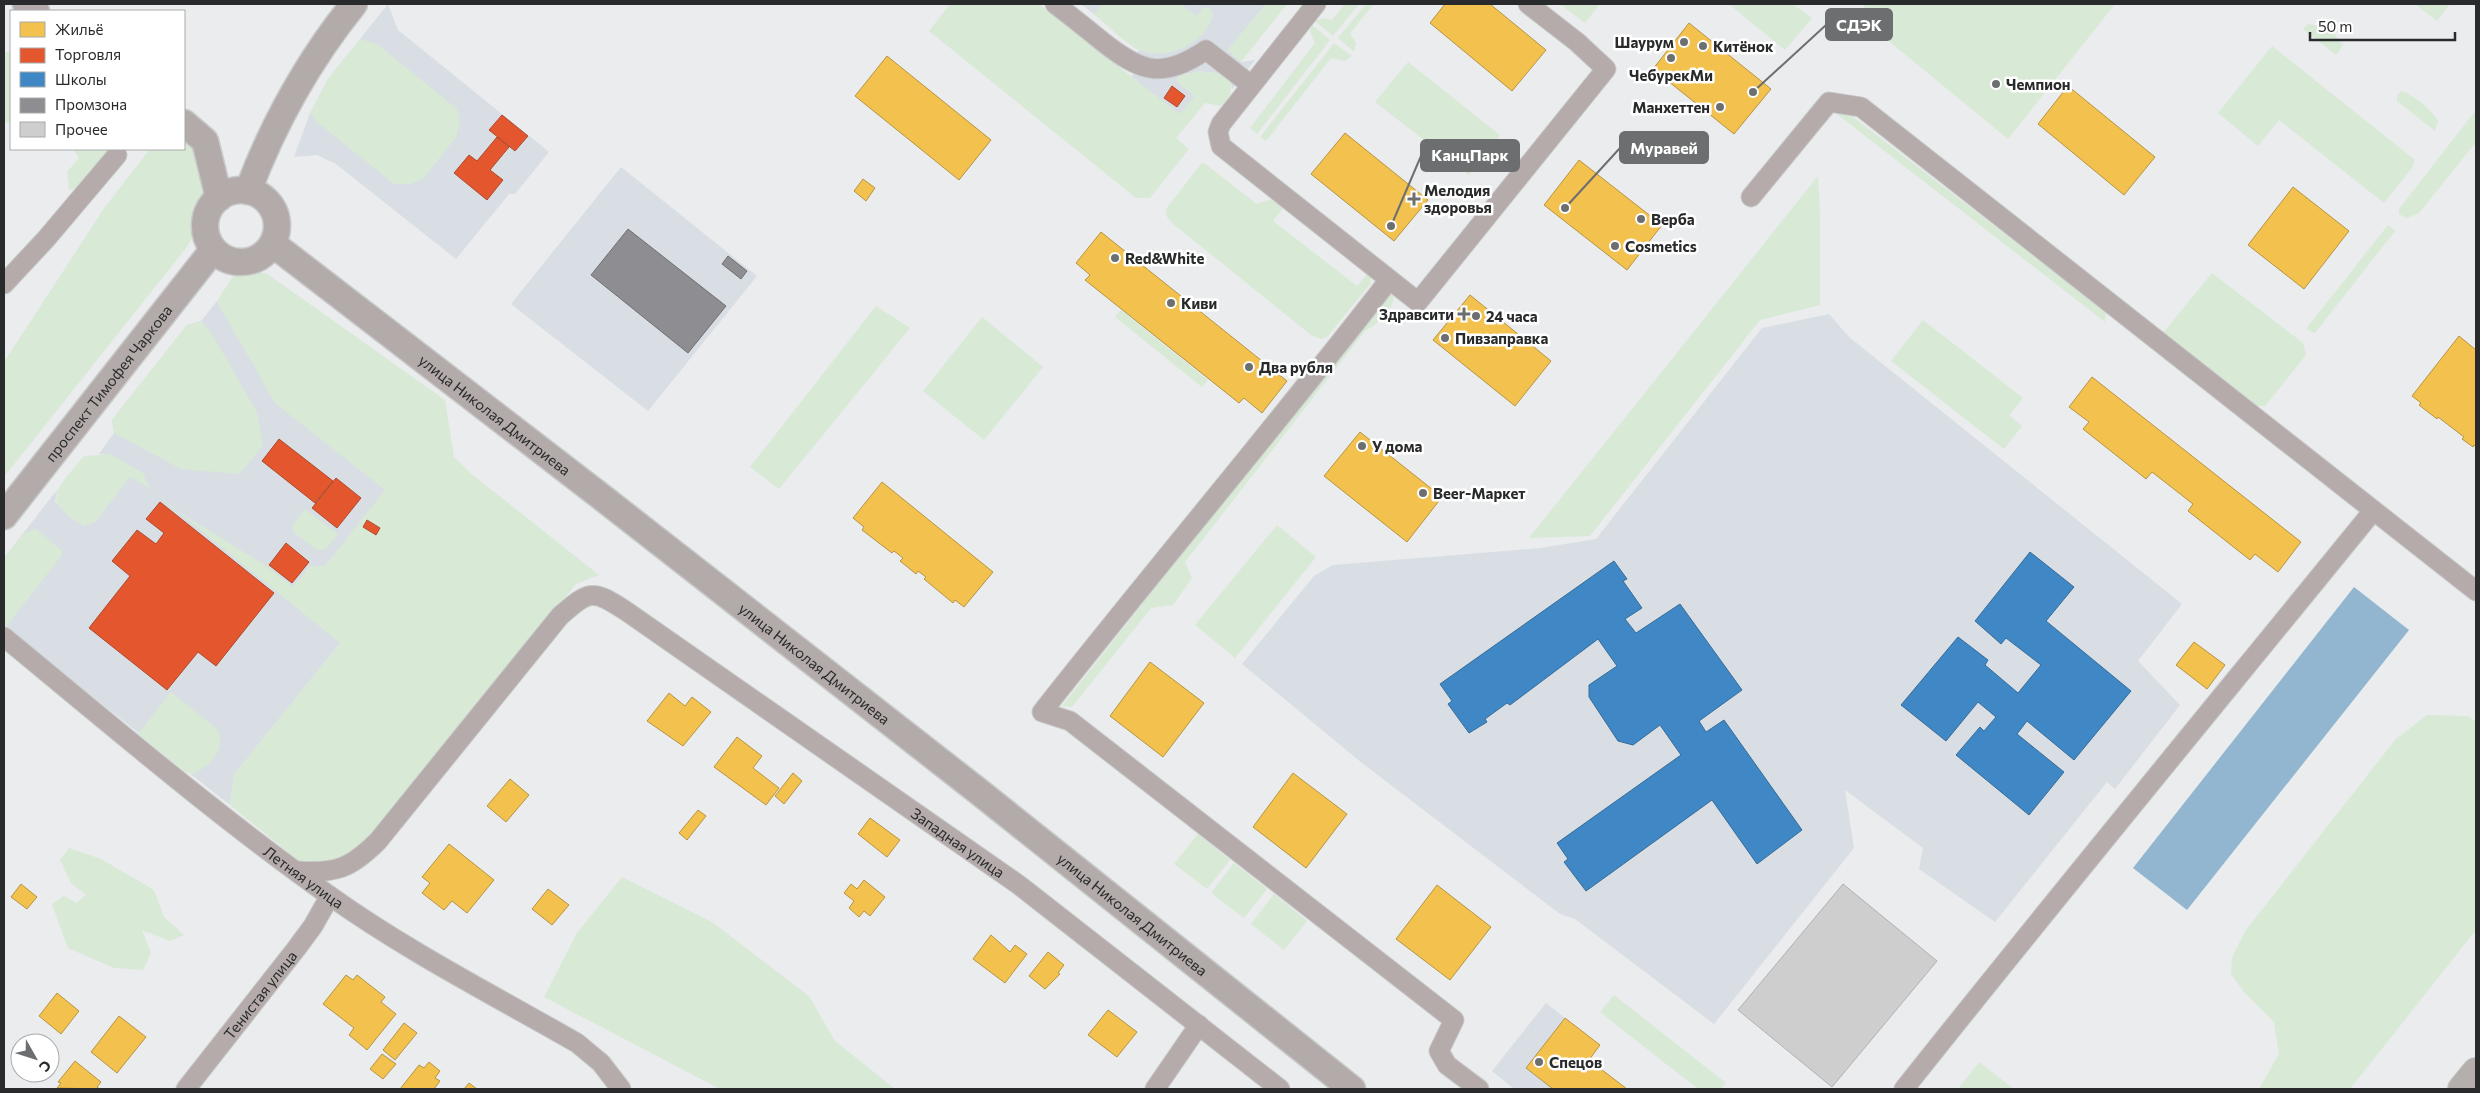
<svg xmlns="http://www.w3.org/2000/svg" width="2480" height="1093" font-family="Commissioner,sans-serif">
  <style>
    .built { fill: #d8dee3 }
    .green { fill: #d8e9d6 }
    .water { fill: #92b6cf }
    .homes { fill: #f2c14e; stroke: #b69444 }
    .shops { fill: #e4572e; stroke: #ac4a2d }
    .schools { fill: #3f88c5; stroke: #386c97 }
    .industry { fill: #8d8d92; stroke: #6f6f73 }
    .building { fill: #cececf; stroke: #b1b1b3 }
    .lines { fill: none; stroke-linecap: round; stroke-linejoin: round }
    .street-casing { stroke: #c8c9ca; stroke-width: 21 }
    .secondary-casing { stroke: #c8c9ca; stroke-width: 29 }
    .primary-casing { stroke: #c8c9ca; stroke-width: 30 }
    .street { stroke: #b4abaa; stroke-width: 19 }
    .secondary { stroke: #b3aba9; stroke-width: 26 }
    .primary { stroke: #b4aead; stroke-width: 28 }
    .poi-dot { fill: #6d6e6f; stroke: #fff; stroke-width: 2 }
    .labels { text-anchor: middle; dominant-baseline: central; stroke-width: 5; stroke-linejoin: round; paint-order: stroke }
    .poi-label { font-size: 15px; font-weight: bold; fill: #292a2b; stroke: #fff; text-anchor: start }
    .street-label { font-size: 15px; fill: #292a2b; stroke: #fff }
    .leader { fill: none; stroke: #6d6e6f; stroke-width: 2 }
    .callout-dot { fill: #6d6e6f; stroke: #fff; stroke-width: 2 }
    .callout { fill: #6d6e6f; stroke: #6d6e6f; stroke-width: 2 }
    .callout-label { font-size: 16px; text-anchor: middle; font-weight: bold; fill: #fff }
  </style>
  <rect width="100%" height="100%" fill="#eaecee"/>
  <path class="built" d="M388,4l10,26 151,122 -34,42h-6l-53,65 -120,-95 -19,-9 -23,2 16,-44 18,-34z
    M1081,4h185l-38,46 13,12 14,-2 -23,29 -2,-14 -31,-4 -21,5 -1,6 18,14 -16,19 -47,-38 7,-27z
    M621,167l136,109 -109,135 -137,-107z
    M217,301l31,54 211,140 -225,280 -4,30 -226,-178v-69l53,-68 -2,12 40,20 35,-46 20,12 -40,-34h-11l15,-21 -2,-13 75,-95 14,-4z
    M1829,314l20,23 333,267 -44,57 42,44 -65,84 -8,-7 -112,140 -76,-53 4,-21 -78,-58 9,58 -140,176 -139,-105 -15,-5 -198,-151 -120,-99 72,-88 19,-11 208,-17 55,-9 166,-211z
    M1546,1003l19,15 -39,50 27,21h-39l-22,-18z"/>
  <path class="green" d="M950,4h89l140,110 16,-18 -18,-14 1,-6 21,-5 31,4c2,13 3,22 -9,31l-16,-3 -29,35 13,11 -39,49h-14l-207,-167z
    M1103,4h78l15,12 8,-9 6,2 3,5c-7,30 -45,47 -74,36 -10,-4 -35,-27 -45,-36z
    M1266,4h21l-46,58 -13,-12z
    M1345,4h14l-26,32 -18,-15 10,-3 7,2z
    M1366,4h8l-24,29 6,10 -2,9 -16,-14z
    M1560,4h40l-15,19z
    M1729,4h64l19,14 -27,32z
    M1866,4h249l-107,135 -151,-124z
    M2415,4h35l-13,17z
    M2308,24c15,1 27,9 35,21l-7,10 -33,-26z
    M1312,25l18,15 -73,94 -7,-6 65,-85 -5,-11z
    M360,39l17,5 80,65 3,13 -4,15 -32,41 -13,6h-17l-77,-62 -7,-9 18,-34z
    M1334,43l18,13 -7,5 -14,-3 -65,83 -6,-4z
    M2272,46l143,114 -3,8 -28,35 -105,-83 -21,26 -40,-33z
    M4,52h7v71l-7,-1z
    M1408,62l92,73 -31,40 -94,-73z
    M2401,91c12,4 30,18 37,30l-3,10 -38,-30v-5z
    M1844,110l262,202 -1,10 -272,-211z
    M2476,110v32l-57,71 -12,5 -8,-4v-5z
    M184,138c20,19 22,61 15,86 -2,8 -9,17 -13,24l-182,229v-115l101,-155 45,-58h34z
    M73,149h52l-7,10 -23,7v9l-10,14h-16l-2,-17 12,-14z
    M1204,163l53,41 16,-6 11,9 -11,14 84,65 11,-13 3,4v6l-44,54 -6,2 -10,-4 -139,-112 -5,-6 -1,-8 35,-45z
    M1818,176l2,39v90l-60,15 -170,216 -61,2z
    M2388,225l7,6 -80,102 -9,-4z
    M235,273h31l179,127 9,57 15,15 130,103 -23,9 -197,245 -25,24 -26,12 -27,-2 -71,-58 4,-30 106,-132 -195,-158 -15,-8 -35,45 -11,4c-46,-27 -27,-36 0,-70l26,-2 33,19 7,16 34,26 81,50 28,22 17,-21h15l60,-76 -110,-87 -58,-102z
    M2212,273l91,70 3,12 -41,51h-10l-92,-73z
    M1390,289l4,7c-2,15 -16,28 -29,35l-180,231 7,16 -19,27 -22,3 -79,99 -10,-1z
    M876,306l34,22 -131,161 -29,-22z
    M1121,310l87,70 -6,7 -87,-70z
    M982,317l61,50 -59,73 -61,-49z
    M1923,320l100,78 -14,17 13,11 -18,23 -113,-88z
    M201,321l9,10 47,81 6,33 -23,29 -59,-5 -67,-36 -2,-13 75,-95z
    M305,509l33,25 -12,15 -9,1 -23,-17 -2,-7z
    M1277,525l39,32 -81,101 -40,-33z
    M36,529l25,21 1,5 -57,73 -1,-70 20,-25z
    M171,692l46,37c10,20 -7,37 -24,45l-8,-2 -47,-38z
    M2427,715l41,1 8,6v208l-126,159h-91l20,-35 -5,-32 -30,-30 -13,-18 1,-17 14,-27 149,-190z
    M1198,834l32,26 -23,29 -33,-25z
    M69,848l32,11 53,31 10,27 20,18 -14,6 -28,-11 9,23 -8,17 -29,-2 -46,-20 -16,-44 12,-8 12,7 10,-8 -15,-12 -11,-23z
    M1234,863l33,26 -23,29 -33,-25z
    M622,877l90,45 97,74 26,45 60,48h-175l-176,-92 33,-64z
    M1274,894l33,27 -23,29 -33,-26z
    M1614,995l112,88 -5,6h-23l-98,-77z
    M1979,1062l35,27h-56z"/>
  <path class="water" d="M2354,587l55,43 -222,280 -54,-42z"/>
  <path class="homes" d="M1445,4h45l56,46 -34,41 -82,-68z
    M1689,23l82,66 -37,45 -81,-65z
    M887,56l104,84 -32,40 -104,-84z
    M2068,86l87,71 -31,38 -86,-71z
    M1345,133l83,67 -34,41 -83,-67z
    M1579,160l83,65 -35,45 -83,-65z
    M863,179l12,9 -9,13 -12,-10z
    M2293,187l56,44 -45,58 -56,-44z
    M1101,232l186,149 -25,32 -18,-15 -5,5 -154,-123 5,-5 -14,-12z
    M1470,295l81,66 -36,45 -82,-66z
    M2459,336l17,14v97l-2,-2 -1,2 -11,-8 2,-2 -26,-20 -1,2 -18,-14 2,-2 -9,-7z
    M2092,377l209,165 -23,30 -23,-18 -5,6 -62,-49 5,-7 -41,-32 -6,7 -63,-50 6,-7 -20,-15z
    M1360,432l82,65 -35,45 -83,-66z
    M882,482l111,90 -29,35 -9,-7 -2,3 -29,-24 2,-2 -8,-6 -2,3 -16,-13 3,-3 -9,-7 -2,2 -30,-23 2,-3 -11,-9z
    M2194,642l31,23 -18,24 -31,-24z
    M1150,662l54,41 -41,54 -53,-41z
    M669,693l16,13 7,-9 19,15 -28,34 -36,-25z
    M737,737l25,19 -9,12 26,20 -13,17 -52,-38z
    M793,773l9,8 -18,23 -9,-8z
    M1293,773l54,41 -41,54 -53,-41z
    M510,779l19,16 -23,27 -19,-16z
    M698,810l8,6 -19,24 -8,-7z
    M870,818l30,22 -13,17 -29,-23z
    M449,844l45,36 -27,33 -15,-12 -8,9 -22,-17 8,-10 -8,-6z
    M864,880l21,17 -15,19 -6,-5 -5,6 -10,-9 5,-7 -10,-8 7,-9 6,5z
    M21,884l16,13 -10,12 -16,-12z
    M1437,885l54,42 -41,53 -54,-41z
    M548,889l21,16 -17,20 -20,-16z
    M991,935l19,17 5,-7 12,9 -22,29 -32,-24z
    M1048,952l16,13 -6,8 2,1 -15,15 -16,-13z
    M346,975l7,5 4,-5 28,22 -4,5 15,12 -29,36 -18,-15 5,-7 -31,-24z
    M57,993l22,18 -18,23 -22,-18z
    M1108,1010l29,22 -20,25 -29,-22z
    M119,1016l27,21 -29,36 -26,-21z
    M1565,1018l35,27 -11,15 38,29h-74l-27,-21z
    M404,1023l13,10 -22,27 -12,-10z
    M382,1054l14,10 -13,15 -13,-10z
    M75,1061l26,21 -4,5 3,2 -43,-1 4,-5 -3,-1z
    M429,1062l11,9 -5,7 5,3 -6,8h-34l19,-24 5,3z
    M469,1083l8,6h-13z"/>
  <path class="shops" d="M1172,86l13,10 -8,11 -13,-9z
    M502,115l26,21 -13,15 -26,-21z
    M497,137l12,10 -19,23 13,10 -16,20 -33,-27 15,-18 8,6z
    M279,439l54,42 -18,22 -53,-42z
    M336,478l25,20 -24,30 -25,-20z
    M160,502l114,91 -58,73 -18,-14 -31,38 -78,-62 41,-52 -18,-15 25,-31 19,14 8,-11 -18,-14z
    M367,520l13,8 -4,7 -13,-8z
    M286,543l23,19 -17,21 -23,-18z"/>
  <path class="schools" d="M2030,552l44,35 -28,34 85,70 -57,69 -47,-39 -10,13 47,38 -35,43 -73,-60 24,-28 4,4 12,-14 -18,-15 -32,39 -45,-36 57,-68 30,23 -3,5 33,28 23,-28 -35,-27 -5,6 -26,-23z
    M1614,561l13,18 -4,2 19,27 -17,11 11,14 44,-29 62,86 -43,31 7,11 18,-12 78,110 -45,34 -45,-64 -126,91 -22,-29 4,-3 -11,-16 124,-88 -21,-30 -27,20 -15,-4 -29,-44v-12l28,-19 -19,-27 -88,66 -3,-2 -22,16 2,3 -18,11 -21,-29 4,-3 -12,-17z"/>
  <path class="industry" d="M628,229l98,77 -38,47 -97,-78z
    M728,256l19,15 -6,8 -19,-15z"/>
  <path class="building" d="M1843,884l94,77 -105,126 -94,-77z"/>
  <g class="lines">
    <g class="street-casing">
      <g id="street">
        <path d="M1055,4c16,12 32,25 48,38 39,31 60,37 103,8l45,35"/>
        <path d="M1316,4l-95,120 -3,8 3,14 197,156 188,-233 -29,-27 -49,-38"/>
        <path d="M1751,197l78,-95 32,5 615,484"/>
        <path d="M1389,280c-113,146 -233,287 -347,432l28,9 384,299 -15,31 8,14 32,24"/>
        <path d="M4,284l42,-45 71,-84"/>
        <path id="s1" d="M4,637c107,88 213,179 326,259 77,55 165,100 247,147l24,20 20,26"/>
        <path id="s2" d="M297,871c39,3 54,-3 81,-30l182,-225c30,-26 32,-27 66,-5l393,274 261,204"/>
        <path id="s3" d="M186,1089l110,-140 17,-23 17,-30"/>
        <path d="M1155,1089l44,-64"/>
        <path d="M1904,1089c154,-194 312,-385 469,-578"/>
      </g>
    </g>
    <g class="secondary-casing">
      <g id="secondary">
        <path d="M26,4l10,7"/>
        <path d="M184,123l21,18 14,57"/>
        <circle cx="241" cy="226" r="36"/>
        <path d="M248,191c26,-69 60,-130 106,-187"/>
        <path id="s4" d="M273,244l326,251 379,296 374,298"/>
        <path id="s5" d="M4,516l209,-266"/>
      </g>
    </g>
    <g class="primary-casing">
      <path id="primary" d="M2462,1089l14,-17"/>
    </g>
    <use href="#street" class="street"/>
    <use href="#secondary" class="secondary"/>
    <use href="#primary" class="primary"/>
  </g>
  <g class="poi-dot">
    <circle cx="1684" cy="42" r="5"/>
    <circle cx="1703" cy="46" r="5"/>
    <circle cx="1671" cy="58" r="5"/>
    <circle cx="1996" cy="84" r="5"/>
    <circle cx="1720" cy="107" r="5"/>
    <path d="M1411.5 191.5h5v5h5v5h-5v5h-5v-5h-5v-5h5z"/>
    <circle cx="1641" cy="219" r="5"/>
    <circle cx="1615" cy="246" r="5"/>
    <circle cx="1115" cy="258" r="5"/>
    <circle cx="1171" cy="303" r="5"/>
    <path d="M1461.5 306.5h5v5h5v5h-5v5h-5v-5h-5v-5h5z"/>
    <circle cx="1476" cy="316" r="5"/>
    <circle cx="1445" cy="338" r="5"/>
    <circle cx="1249" cy="367" r="5"/>
    <circle cx="1362" cy="446" r="5"/>
    <circle cx="1423" cy="493" r="5"/>
    <circle cx="1539" cy="1062" r="5"/>
  </g>
  <g class="labels">
    <g class="poi-label">
      <text x="1674" y="42" text-anchor="end">Шаурум</text>
      <text x="1713" y="46">Китёнок</text>
      <text x="1671" y="75" text-anchor="middle">ЧебурекМи</text>
      <text x="2006" y="84">Чемпион</text>
      <text x="1710" y="107" text-anchor="end">Манхеттен</text>
      <text x="1424" y="190">Мелодия<tspan x="1424" dy="17">здоровья</tspan></text>
      <text x="1651" y="219">Верба</text>
      <text x="1625" y="246">Cosmetics</text>
      <text x="1125" y="258">Red&amp;White</text>
      <text x="1181" y="303">Киви</text>
      <text x="1454" y="314" text-anchor="end">Здравсити</text>
      <text x="1486" y="316">24 часа</text>
      <text x="1455" y="338">Пивзаправка</text>
      <text x="1259" y="367">Два рубля</text>
      <text x="1372" y="446">У дома</text>
      <text x="1433" y="493">Beer-Маркет</text>
      <text x="1549" y="1062">Спецов</text>
    </g>
    <g class="street-label">
      <text stroke="none"><textPath href="#s5" startOffset="169">проспект Тимофея Чаркова</textPath></text>
      <text stroke="none"><textPath href="#s4" startOffset="280">улица Николая Дмитриева</textPath></text>
      <text stroke="none"><textPath href="#s4" startOffset="685">улица Николая Дмитриева</textPath></text>
      <text stroke="none"><textPath href="#s2" startOffset="861">Западная улица</textPath></text>
      <text stroke="none"><textPath href="#s1" startOffset="384">Летняя улица</textPath></text>
      <text stroke="none"><textPath href="#s4" startOffset="1090">улица Николая Дмитриева</textPath></text>
      <text stroke="none"><textPath href="#s3" startOffset="120">Тенистая улица</textPath></text>
    </g>
  </g>
  <path class="leader" d="M1753 92L1826 25M1565 208L1620 148M1391 226L1421 156"/>
  <g class="callout-dot">
    <circle cx="1753" cy="92" r="5"/>
    <circle cx="1565" cy="208" r="5"/>
    <circle cx="1391" cy="226" r="5"/>
  </g>
  <g class="callout">
    <rect x="1826" y="9" width="66" height="31" rx="5"/>
    <rect x="1620" y="132" width="88" height="31" rx="5"/>
    <rect x="1421" y="140" width="98" height="31" rx="5"/>
  </g>
  <g class="callout-label">
    <text x="1859" y="31">СДЭК</text>
    <text x="1664" y="154">Муравей</text>
    <text x="1470" y="161">КанцПарк</text>
  </g>
  <rect width="2480" height="1093" fill="none" stroke="#292a2b" stroke-width="10"/>
  <rect x="10" y="10" width="175" height="140" fill="#ffffff" stroke="#a9aaaa"/>
  <rect x="20" y="22" width="25" height="15" fill="#f2c14e" stroke="#a9aaaa"/>
  <text x="55" y="35" font-size="15" fill="#292a2b">Жильё</text>
  <rect x="20" y="48" width="25" height="15" fill="#e4572e" stroke="#a9aaaa"/>
  <text x="55" y="60" font-size="15" fill="#292a2b">Торговля</text>
  <rect x="20" y="72" width="25" height="15" fill="#3f88c5" stroke="#a9aaaa"/>
  <text x="55" y="85" font-size="15" fill="#292a2b">Школы</text>
  <rect x="20" y="98" width="25" height="15" fill="#8d8d92" stroke="#a9aaaa"/>
  <text x="55" y="110" font-size="15" fill="#292a2b">Промзона</text>
  <rect x="20" y="122" width="25" height="15" fill="#cececf" stroke="#a9aaaa"/>
  <text x="55" y="135" font-size="15" fill="#292a2b">Прочее</text>
  <g transform="translate(35 1058) rotate(129)"><circle r="24" fill="#ffffff" stroke="#a9aaaa"/>
  <path d="M0-4L9 19L0 12L-9 19Z" fill="#6d6e6f"/>
  <text y="-8" font-size="14" font-weight="bold" text-anchor="middle" fill="#292a2b">С</text>
  </g>
  <path d="M2310 32v8h145v-8" fill="none" stroke="#292a2b" stroke-width="2.5"/>
  <text x="2318" y="32" font-size="15" fill="#292a2b" stroke="#ffffff" stroke-width="4" paint-order="stroke">50 m</text>
</svg>
